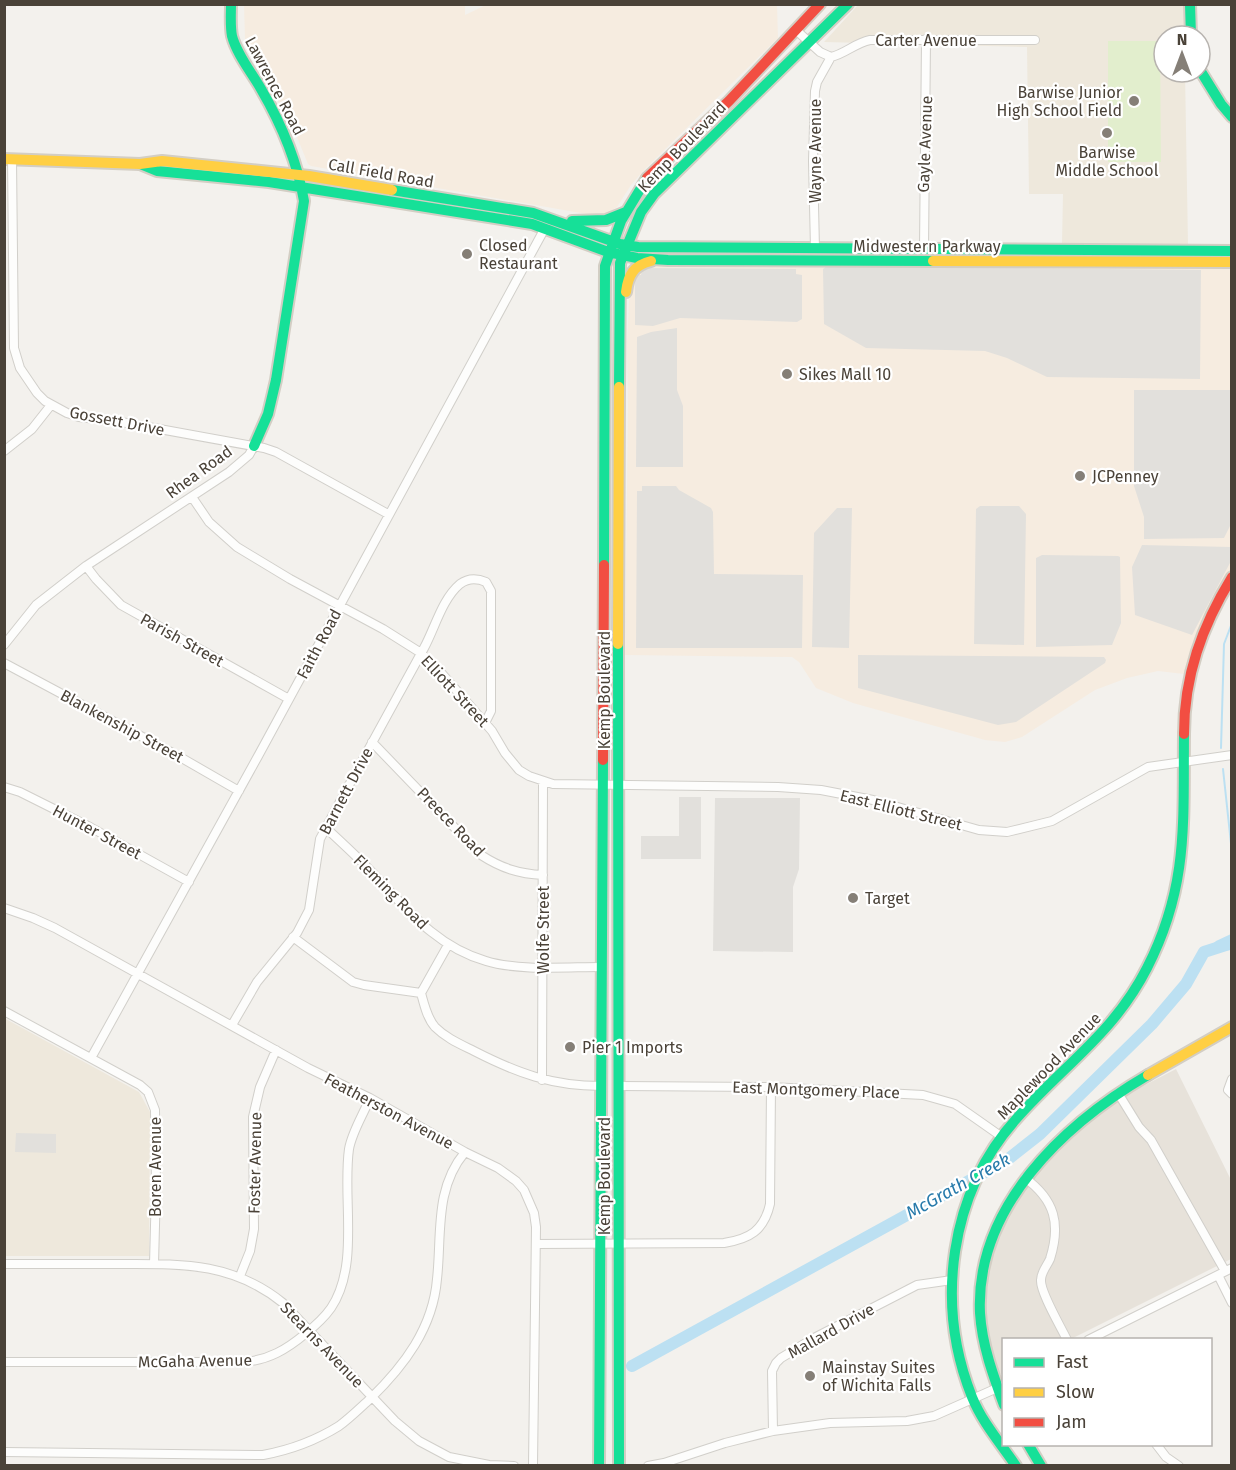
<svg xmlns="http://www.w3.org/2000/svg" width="1236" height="1470" font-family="'Fira Sans',sans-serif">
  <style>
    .residential { fill: #e7e2da }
    .commercial { fill: #f6ece0 }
    .education { fill: #eee8dc }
    .green { fill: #e2eecd }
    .parking { fill: #e2e0dc }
    .water { fill: #bce0f2 }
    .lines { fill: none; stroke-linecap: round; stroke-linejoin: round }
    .stream { stroke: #bce0f2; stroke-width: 2 }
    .river { stroke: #bce0f2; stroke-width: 12 }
    .street-casing { stroke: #d1cfca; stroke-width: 10 }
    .fast-casing { stroke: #d3cec4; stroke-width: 14 }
    .slow-casing { stroke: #d3cec4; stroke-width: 14 }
    .jam-casing { stroke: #d3cec4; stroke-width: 14 }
    .street { stroke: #fdfdfc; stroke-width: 8 }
    .fast { stroke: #16e098; stroke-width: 10 }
    .slow { stroke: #ffcf43; stroke-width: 10 }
    .jam { stroke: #f24e42; stroke-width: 10 }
    .poi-dot { fill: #857f77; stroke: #fff; stroke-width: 2 }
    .labels { text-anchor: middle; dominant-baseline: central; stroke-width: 4.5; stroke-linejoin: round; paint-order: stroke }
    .street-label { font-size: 16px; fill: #4a4238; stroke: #fff }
    .poi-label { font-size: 16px; fill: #4a4238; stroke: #fff; text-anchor: start }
    .water-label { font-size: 18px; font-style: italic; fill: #287bab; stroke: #fff }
  </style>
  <rect width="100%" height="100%" fill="#f3f1ed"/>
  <path class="residential" d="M1176,1069l55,111v79l-160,80 -67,1 -1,33 -5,3 -13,-49v-51l14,-48 26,-44 30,-35 59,-48z"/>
  <path class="commercial" d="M465,4v11l23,-11 289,1 1,33 -134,132 -13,15 -14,22 -11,7 -8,2 -287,-50 -3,-2 -16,-39 -33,-56 -14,-30 -1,-34z
    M837,263l394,4v301l-20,35 -27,71 -26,-3 -31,7 -32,12 -73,47 -17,5 -20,-2 -132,-37 -37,-15 -17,-26 -7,-5 -167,-2 3,-250 -1,-63 3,-61 7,-10 16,-5z"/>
  <path class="education" d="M858,5h326v31h-20v36h21l3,173 -126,-2 1,-49h-34l-2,-147 -203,-5z
    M4,1018l135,74 11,20 -1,144h-144z"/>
  <path class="green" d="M1108,41h52l1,121h-53z"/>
  <path class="parking" d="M827,266l374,4 -1,109 -153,-2 -40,-19 -22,-7 -119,-3 -42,-24 -1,-55z
    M642,268l154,1v5l6,1v44l-5,3 -117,-4 -27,8 -18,-1v-50h6z
    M677,328v62l6,16v61h-47l1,-130 14,-5z
    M1134,390h97l1,132 -8,16 -80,1v-22l-10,-31z
    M642,486h34l3,4 32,18 2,4 1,62 89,1 -1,73h-166l1,-157h5z
    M980,506h39l7,8 -2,131 -50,-1 2,-135z
    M837,508h15l-3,140 -37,-1 2,-114z
    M1142,545l89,2v14l-39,74 -57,-20 -3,-48z
    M1042,555l76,1 2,1 1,66 -9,22 -76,2v-89z
    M858,655l246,2 2,3 -1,3 -89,59 -18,3 -140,-37z
    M679,797h22v62h-60v-23h38z
    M715,798h85l-1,71 -6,18v65l-80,-1z
    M16,1133l40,1v19l-41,-1z"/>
  <path class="water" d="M1231,934v16l-27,2 12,-11z"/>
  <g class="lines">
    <path class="stream" d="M1221,748l3,-104 8,-21
      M1223,769l9,84"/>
    <path class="river" d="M632,1366l375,-206 33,-26 112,-110 34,-40 18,-32 28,-9"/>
    <g class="street-casing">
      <path id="street" d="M796,30l24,22 11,5c14,-3 24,-14 39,-17h165
        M12,159l2,189 6,20 17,25 8,8 22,12 12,4 42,5 143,26 12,4 112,62
        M815,249l-2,-88 2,-70 2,-9 14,-25
        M924,249l2,-210
        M4,451l28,-22 19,-24
        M192,497l17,25 28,25 53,32 93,50 38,24 16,15 55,63 13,22 14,17 10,6 24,8 225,3 43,3 52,10 106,30 28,2 45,-11 96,-54 84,-12
        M86,566l10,13 25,26 168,94
        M4,645l32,-40 50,-39 143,-94 20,-17 5,-9
        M4,663l176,94 59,34
        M372,742l109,113c20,13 38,19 62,20
        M4,787l16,5 70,35 99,55
        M326,828c13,12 27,25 40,38 37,38 67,80 120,95 32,10 81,6 115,6
        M4,908l29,10 22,10 253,140 62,30 95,54 33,16 18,13 8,9 10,23 2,14 -3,239
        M293,937l60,45 11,3 57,8c3,11 6,25 14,34 11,11 25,17 39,24 43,22 78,35 127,35
        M421,993l27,-48
        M4,1011l136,74 8,7 7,18 1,77 -2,77
        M232,1025l25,-43 40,-49 12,-23 11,-71c34,-64 69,-127 104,-191 11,-20 18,-49 36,-64 8,-6 17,-6 26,-2l5,9v120l-6,12
        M91,1058l166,-300 288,-530
        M1232,1079l-4,11 4,4
        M542,1080l1,-299
        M619,1086l152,1 152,8 32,9 47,33
        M1118,1093l21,34 12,13 74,131
        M1025,1178c30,22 36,46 25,81 -3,7 -9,13 -9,21 -1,12 20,47 26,60
        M536,1244l188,-1c25,-4 40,-12 46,-39l1,-117
        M4,1264c38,0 75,0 112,0 63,0 115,-3 167,39l112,118 24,20 30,16 40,8 25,1
        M1218,1275l14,28
        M240,1276l10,-25 4,-22 -1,-112 7,-30 16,-37
        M1088,1340l144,-72
        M4,1362h240c25,-2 43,-13 61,-28 10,-8 19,-16 26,-26 29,-43 11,-110 18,-159 3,-17 14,-34 21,-51
        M773,1431l-1,-60 4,-8 5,-5 33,-20 103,-53 35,-5
        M1156,1444l10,13 13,9
        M4,1452l259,3c27,-5 52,-14 76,-29 11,-8 21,-18 31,-27 34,-33 63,-71 67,-120 5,-44 -3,-90 28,-127
        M648,1466l16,-3 61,-20 48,-12 57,-8 77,-2 27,-5 70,-31"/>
    </g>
    <g class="fast-casing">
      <path id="fast" d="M231,4c0,10 -1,22 1,32 5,19 20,37 29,53 21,36 36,71 43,112l-28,179 -8,34 -14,32
        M1190,4l1,32
        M1200,70l21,34 11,13
        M140,164l17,7 112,11 263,42 76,28 29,6 31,2 265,1
        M392,190l141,23 87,31 18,3 594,4
        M572,221l34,-1 20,-8
        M619,387l1,-124 21,-51 13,-18 194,-190
        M604,565l1,-299 16,-45 26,-43
        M618,644l1,822
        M1004,1405c-11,-30 -22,-60 -24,-92 -5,-106 84,-189 168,-238
        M1028,1444l13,22
        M599,1466l4,-706
        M1016,1466c-15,-22 -34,-44 -44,-69 -37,-93 -23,-204 45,-279 47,-53 97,-85 130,-150 42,-82 36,-146 37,-234"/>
    </g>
    <g class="slow-casing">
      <path id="slow" d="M4,159l136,5 22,-3 147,15 83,14
        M933,261l299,1
        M626,292c2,-17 8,-27 25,-31
        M618,644l1,-257
        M1148,1075l84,-48"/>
    </g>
    <g class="jam-casing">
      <path id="jam" d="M647,178l82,-77 91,-97
        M1184,734c0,-58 18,-108 48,-157
        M603,760l1,-195"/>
    </g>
    <use href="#street" class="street"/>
    <use href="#fast" class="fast"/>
    <use href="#slow" class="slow"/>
    <use href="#jam" class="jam"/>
  </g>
  <g class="poi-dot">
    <circle cx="1134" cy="101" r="6"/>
    <circle cx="1107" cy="133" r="6"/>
    <circle cx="467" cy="254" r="6"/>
    <circle cx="787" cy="374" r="6"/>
    <circle cx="1080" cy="476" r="6"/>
    <circle cx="853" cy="898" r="6"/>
    <circle cx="570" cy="1047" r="6"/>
    <circle cx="810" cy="1376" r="6"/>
  </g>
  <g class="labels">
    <g class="street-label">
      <text x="926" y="40">Carter Avenue</text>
      <text transform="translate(275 86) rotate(62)">Lawrence Road</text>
      <text transform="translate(925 144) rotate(-88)">Gayle Avenue</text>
      <text transform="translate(682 147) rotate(-46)">Kemp Boulevard</text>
      <text transform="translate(815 151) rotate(-90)">Wayne Avenue</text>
      <text transform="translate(381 173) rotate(10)">Call Field Road</text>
      <text x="927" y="246">Midwestern Parkway</text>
      <text transform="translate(117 421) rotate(11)">Gossett Drive</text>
      <text transform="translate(199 472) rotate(-36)">Rhea Road</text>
      <text transform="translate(182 640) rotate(29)">Parish Street</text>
      <text transform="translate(319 644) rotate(-62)">Faith Road</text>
      <text transform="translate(604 690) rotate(-90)">Kemp Boulevard</text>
      <text transform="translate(455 691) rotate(47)">Elliott Street</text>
      <text transform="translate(122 726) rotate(28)">Blankenship Street</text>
      <text transform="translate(346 791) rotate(-62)">Barnett Drive</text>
      <text transform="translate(901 810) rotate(14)">East Elliott Street</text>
      <text transform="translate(451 822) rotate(46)">Preece Road</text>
      <text transform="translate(97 832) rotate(28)">Hunter Street</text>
      <text transform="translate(391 892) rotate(45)">Fleming Road</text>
      <text transform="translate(543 930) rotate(-90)">Wolfe Street</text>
      <text transform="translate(1049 1066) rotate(-46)">Maplewood Avenue</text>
      <text transform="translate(816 1090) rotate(2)">East Montgomery Place</text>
      <text transform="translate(389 1111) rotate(28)">Featherston Avenue</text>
      <text transform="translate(255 1163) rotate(-89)">Foster Avenue</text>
      <text transform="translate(155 1167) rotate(-90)">Boren Avenue</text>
      <text transform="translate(604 1176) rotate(-90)">Kemp Boulevard</text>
      <text transform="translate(831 1331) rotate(-29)">Mallard Drive</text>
      <text transform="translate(322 1345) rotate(46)">Stearns Avenue</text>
      <text transform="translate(195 1361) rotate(-1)">McGaha Avenue</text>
    </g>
    <g class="poi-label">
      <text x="1122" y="92" text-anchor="end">Barwise Junior<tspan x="1122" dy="18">High School Field</tspan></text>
      <text x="1107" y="152" text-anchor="middle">Barwise<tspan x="1107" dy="18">Middle School</tspan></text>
      <text x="479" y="245">Closed<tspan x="479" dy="18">Restaurant</tspan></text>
      <text x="799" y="374">Sikes Mall 10</text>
      <text x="1092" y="476">JCPenney</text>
      <text x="865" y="898">Target</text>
      <text x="582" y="1047">Pier 1 Imports</text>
      <text x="822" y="1367">Mainstay Suites<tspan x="822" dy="18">of Wichita Falls</tspan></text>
    </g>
    <g class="water-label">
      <text transform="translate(958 1186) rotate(-29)">McGrath Creek</text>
    </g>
  </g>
  <rect width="1236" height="1470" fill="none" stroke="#4a4238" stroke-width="12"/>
  <rect x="1002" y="1338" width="210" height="108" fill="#ffffff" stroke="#b7b3af" stroke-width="1.5"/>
  <rect x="1014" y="1358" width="30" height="9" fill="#16e098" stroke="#b7b3af" stroke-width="1.5"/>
  <text x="1056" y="1368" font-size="18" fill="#4a4238">Fast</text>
  <rect x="1014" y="1388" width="30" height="9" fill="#ffcf43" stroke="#b7b3af" stroke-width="1.5"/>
  <text x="1056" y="1398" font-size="18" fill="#4a4238">Slow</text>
  <rect x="1014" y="1418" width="30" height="9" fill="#f24e42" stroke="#b7b3af" stroke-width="1.5"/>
  <text x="1056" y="1428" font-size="18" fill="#4a4238">Jam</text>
  <g transform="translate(1182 54)"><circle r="28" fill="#ffffff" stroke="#b7b3af" stroke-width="1.5"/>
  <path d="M0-4.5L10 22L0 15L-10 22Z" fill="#857f77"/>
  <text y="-9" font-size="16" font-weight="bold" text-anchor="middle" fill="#4a4238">N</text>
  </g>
</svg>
